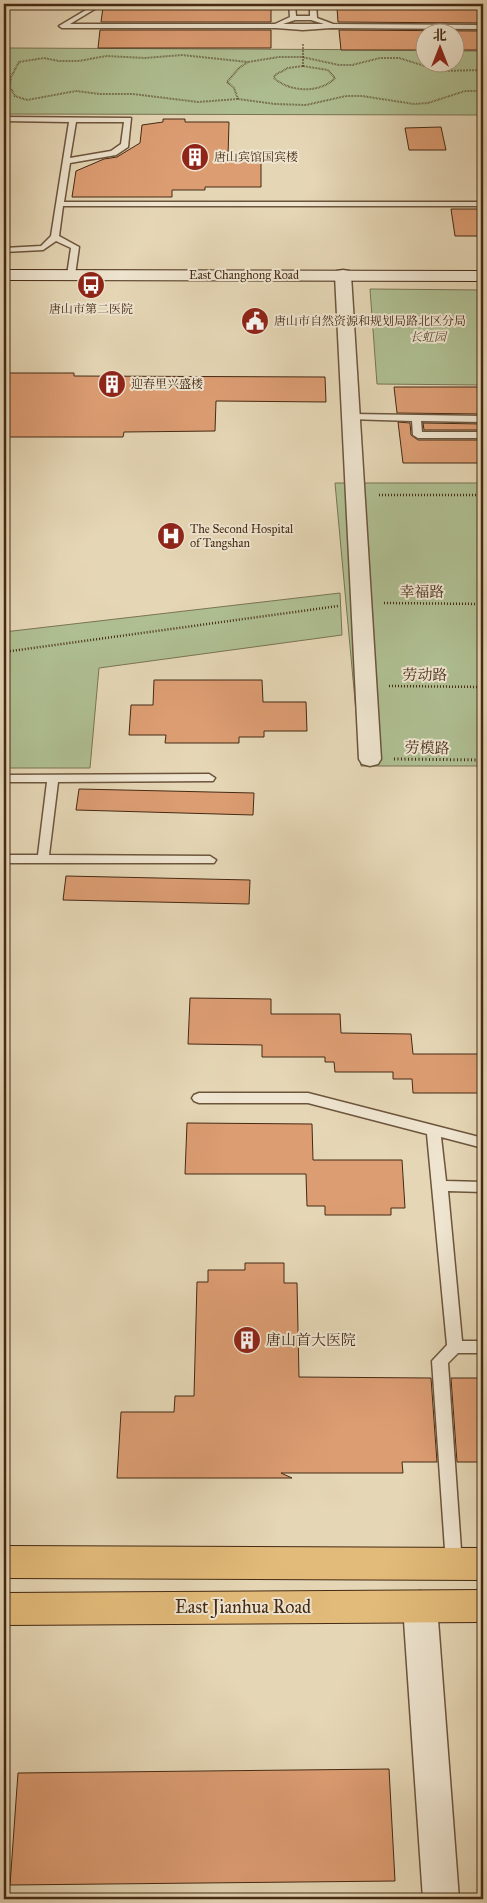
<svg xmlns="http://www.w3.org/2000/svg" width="487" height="1903" font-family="'IM FELL Great Primer','Noto Serif SC',serif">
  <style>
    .green { fill: #afbf92; stroke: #7a7453 }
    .building { fill: #dd9d73; stroke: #452a14 }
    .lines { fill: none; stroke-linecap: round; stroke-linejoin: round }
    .lane-casing { stroke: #6d553c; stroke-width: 3 }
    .street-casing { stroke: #6d553c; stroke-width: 3 }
    .secondary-casing { stroke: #452a14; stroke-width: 2 }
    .primary-casing { stroke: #452a14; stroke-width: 2 }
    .path-far2 { stroke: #452a14; stroke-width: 2; stroke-dasharray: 0.5 1; stroke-linecap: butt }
    .path-far1 { stroke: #452a14; stroke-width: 2.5; stroke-dasharray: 1 2; stroke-linecap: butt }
    .path { stroke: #452a14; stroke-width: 3; stroke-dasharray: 1 2.5; stroke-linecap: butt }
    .lane { fill: #eee4cf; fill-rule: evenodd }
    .street { fill: #eee4cf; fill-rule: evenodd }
    .secondary { fill: #eee4cf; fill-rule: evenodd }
    .primary { fill: #e2bb7a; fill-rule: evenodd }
    .labels { text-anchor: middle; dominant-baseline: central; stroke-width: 4; stroke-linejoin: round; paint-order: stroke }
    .far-poi-label { font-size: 12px; fill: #452a14; stroke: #eee4cf; text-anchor: start }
    .far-street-label { font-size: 12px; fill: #452a14; stroke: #eee4cf }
    .far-park-label { font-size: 12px; font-style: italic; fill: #5a482d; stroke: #eee4cf }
    .street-label { font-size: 15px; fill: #452a14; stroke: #eee4cf }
    .poi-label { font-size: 15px; fill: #452a14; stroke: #eee4cf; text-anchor: start }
    .near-street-label { font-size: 18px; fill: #452a14; stroke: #eee4cf }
  </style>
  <rect width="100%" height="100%" fill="#e5d6b5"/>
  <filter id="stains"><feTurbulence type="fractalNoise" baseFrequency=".004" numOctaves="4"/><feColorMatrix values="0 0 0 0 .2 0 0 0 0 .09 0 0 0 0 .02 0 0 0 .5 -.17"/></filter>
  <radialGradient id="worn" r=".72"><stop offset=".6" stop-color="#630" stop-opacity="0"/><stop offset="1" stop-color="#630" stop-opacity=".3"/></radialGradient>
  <path class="green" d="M8,48l416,2v12h30l1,-11h28v64l-479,-1v-64z
    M370,289l113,1v95l-106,-1z
    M335,483h148v283h-122z
    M340,593l2,42 -243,33 -9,100h-86v-136z"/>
  <path class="building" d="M103,7h168v15h-170z
    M337,8h146v15l-145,-1z
    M100,30h171v18h-173z
    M339,30l144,1v19h-29v-18h-30v18h-83z
    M163,119h22v3h44l-1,34h33v31h-56v3h-33v7h-100l4,-26 28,-12 13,-2 23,-14 2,-18 21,-3z
    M441,127l5,23h-37l-4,-22z
    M451,209h32v27h-28z
    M4,373h70v3l251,1 1,25 -110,-1 -1,30 -91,1 -1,5h-119z
    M394,387h89v27l-86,-1z
    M398,422l12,1 1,12 7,5h65v23h-80z
    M423,423l60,1v6h-59z
    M154,680h108l1,22h43l1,29h-43v6h-25v6h-74l1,-8h-37l2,-30h22z
    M79,789l175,4 -1,22 -177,-5z
    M66,876l184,4 -1,24 -186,-4z
    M190,998l81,1v15h69l1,19 70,1 2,20h70v39h-70l-1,-14h-19v-7h-58l-1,-10h-9v-5h-63v-12l-74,-1z
    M187,1123l125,1 1,36h89l3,48h-14v7h-66v-9h-18l-1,-32h-121z
    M245,1263h39v20h13l2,94 132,1 6,84h-35l1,11h-122l11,5h-175l4,-66h53l1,-16h19l3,-114h11v-12h37z
    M451,1378h32v84h-26z
    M389,1769l6,112 -385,4 8,-112z"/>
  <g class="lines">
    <g class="lane-casing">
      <path id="lane" d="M96,4h7l-33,20h205l15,-7 -1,-13h6l1,12h14v-12h6l1,14 16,6 150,1v4l-152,-1 -28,2 -27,-2h-214l-3,-2zM295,20h16l13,4h-41z
        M4,117l127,1 -3,29 -12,8 -46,8 -6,39h419v4h-420l-4,30 20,11 -4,28 -4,2 -4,-2 4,-27 -15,-7 -13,9 -39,2v-4l37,-2 10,-10 18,-114 -65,-1zM76,122h48l-3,22 -10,7 -41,7z
        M352,414l131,2v6l-62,-1 1,11h61v6h-65l-5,-3 -1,-14 -63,-2v-4z
        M209,774l6,4 -2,3 -155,1 -9,73 161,1 6,4 -2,3h-210v-8h34l9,-73h-43v-7z
        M199,1093h109l175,45v10l-42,-11 5,44 37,1v10l-35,-1 14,150h21v12h-25l-10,10 14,201 -2,5 -6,2 -6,-2 -2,-5 -14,-203 15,-16 -20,-211 -119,-31h-109l-5,-2 -2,-3 2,-3z"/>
    </g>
    <g class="street-casing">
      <path id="street" d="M343,270l6,1 2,4 30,484 -3,5 -8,2 -8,-2 -3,-5 -24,-484 2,-4z
        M420,1591l12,4 5,11 22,293h-36l-20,-293 5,-11z"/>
    </g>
    <g class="secondary-casing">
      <path id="secondary" d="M4,270l479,1v10l-479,-1z"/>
    </g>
    <g class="primary-casing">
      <path id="primary" d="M4,1546l479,2v32l-479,-2z
        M483,1590v32l-479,3v-32z"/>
    </g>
    <path class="path-far2" d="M303,44v23
      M303,66l25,4 7,8c-15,16 -46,14 -61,0l1,-3 13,-7z
      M483,70l-42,1 -42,-13h-19l-28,7h-13l-37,-8h-23l-31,5 -9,6 -12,14 7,6 4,11 37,5 31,1 40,-9h16l52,8 14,-1 37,-12h18
      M238,99l-40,3 -65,-8h-33l-24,-3 -49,9 -12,-4 -5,-9 1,-10 8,-15 25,-4 15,3h20l27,-5 39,2 37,-3 66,7"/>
    <path class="path-far1" d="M379,495h104
      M384,603l99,1
      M4,652l334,-46
      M389,686l94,1"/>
    <path class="path" d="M394,759l89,1"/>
    <use href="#lane" class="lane"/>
    <use href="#street" class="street"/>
    <use href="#secondary" class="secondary"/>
    <use href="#primary" class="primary"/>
  </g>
  <defs>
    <g id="building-disc" transform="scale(1.4375)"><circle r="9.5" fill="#8f2418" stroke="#eee4cf"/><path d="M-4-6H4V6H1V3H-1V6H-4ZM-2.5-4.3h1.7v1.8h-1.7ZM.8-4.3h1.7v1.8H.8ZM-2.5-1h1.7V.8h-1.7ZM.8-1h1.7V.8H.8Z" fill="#fff"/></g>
    <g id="bus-disc" transform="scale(1.4375)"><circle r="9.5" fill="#8f2418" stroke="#eee4cf"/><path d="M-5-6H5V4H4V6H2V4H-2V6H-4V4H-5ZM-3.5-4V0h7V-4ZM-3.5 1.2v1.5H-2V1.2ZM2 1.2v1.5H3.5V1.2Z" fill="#fff"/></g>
    <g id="civic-disc" transform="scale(1.4375)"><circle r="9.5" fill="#8f2418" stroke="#eee4cf"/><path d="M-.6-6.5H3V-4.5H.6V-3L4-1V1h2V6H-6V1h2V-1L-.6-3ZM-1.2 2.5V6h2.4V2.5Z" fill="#fff"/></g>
    <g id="hospital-disc" transform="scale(1.4375)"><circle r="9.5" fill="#8f2418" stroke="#eee4cf"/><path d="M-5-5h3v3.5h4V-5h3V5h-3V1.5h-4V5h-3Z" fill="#fff"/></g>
  </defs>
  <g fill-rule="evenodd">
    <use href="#building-disc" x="195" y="157"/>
    <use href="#bus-disc" x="91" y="285"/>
    <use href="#civic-disc" x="255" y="321"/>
    <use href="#building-disc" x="112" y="384"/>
    <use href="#hospital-disc" x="171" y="536"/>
    <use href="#building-disc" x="247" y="1340"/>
  </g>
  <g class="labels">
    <g class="far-poi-label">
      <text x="214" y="157">唐山宾馆国宾楼</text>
      <text x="91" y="309" text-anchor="middle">唐山市第二医院</text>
      <text x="274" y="321">唐山市自然资源和规划局路北区分局</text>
      <text x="131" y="384">迎春里兴盛楼</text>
      <text x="190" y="529">The Second Hospital<tspan x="190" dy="14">of Tangshan</tspan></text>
    </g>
    <g class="far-street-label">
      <text x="244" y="275">East Changhong Road</text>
    </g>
    <g class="far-park-label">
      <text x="428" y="337">长虹园</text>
    </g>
    <g class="street-label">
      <text x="422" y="592">幸福路</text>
      <text x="425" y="675">劳动路</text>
      <text transform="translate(427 748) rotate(1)">劳模路</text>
    </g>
    <g class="poi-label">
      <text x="266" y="1340">唐山首大医院</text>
    </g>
    <g class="near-street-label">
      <text x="243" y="1607">East Jianhua Road</text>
    </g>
  </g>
  <rect width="487" height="1903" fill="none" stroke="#e5d6b5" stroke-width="20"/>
  <rect x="5" y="5" width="477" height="1893" fill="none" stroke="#452a14" stroke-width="2.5"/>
  <rect x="10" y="10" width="467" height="1883" fill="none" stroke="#452a14"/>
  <g transform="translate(440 48)"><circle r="24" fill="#eee4cf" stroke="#aa9a84"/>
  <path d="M0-4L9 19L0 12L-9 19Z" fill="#8f2418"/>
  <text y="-8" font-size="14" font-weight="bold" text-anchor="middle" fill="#452a14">北</text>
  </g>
  <rect width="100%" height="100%" filter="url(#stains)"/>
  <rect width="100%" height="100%" fill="url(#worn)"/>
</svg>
